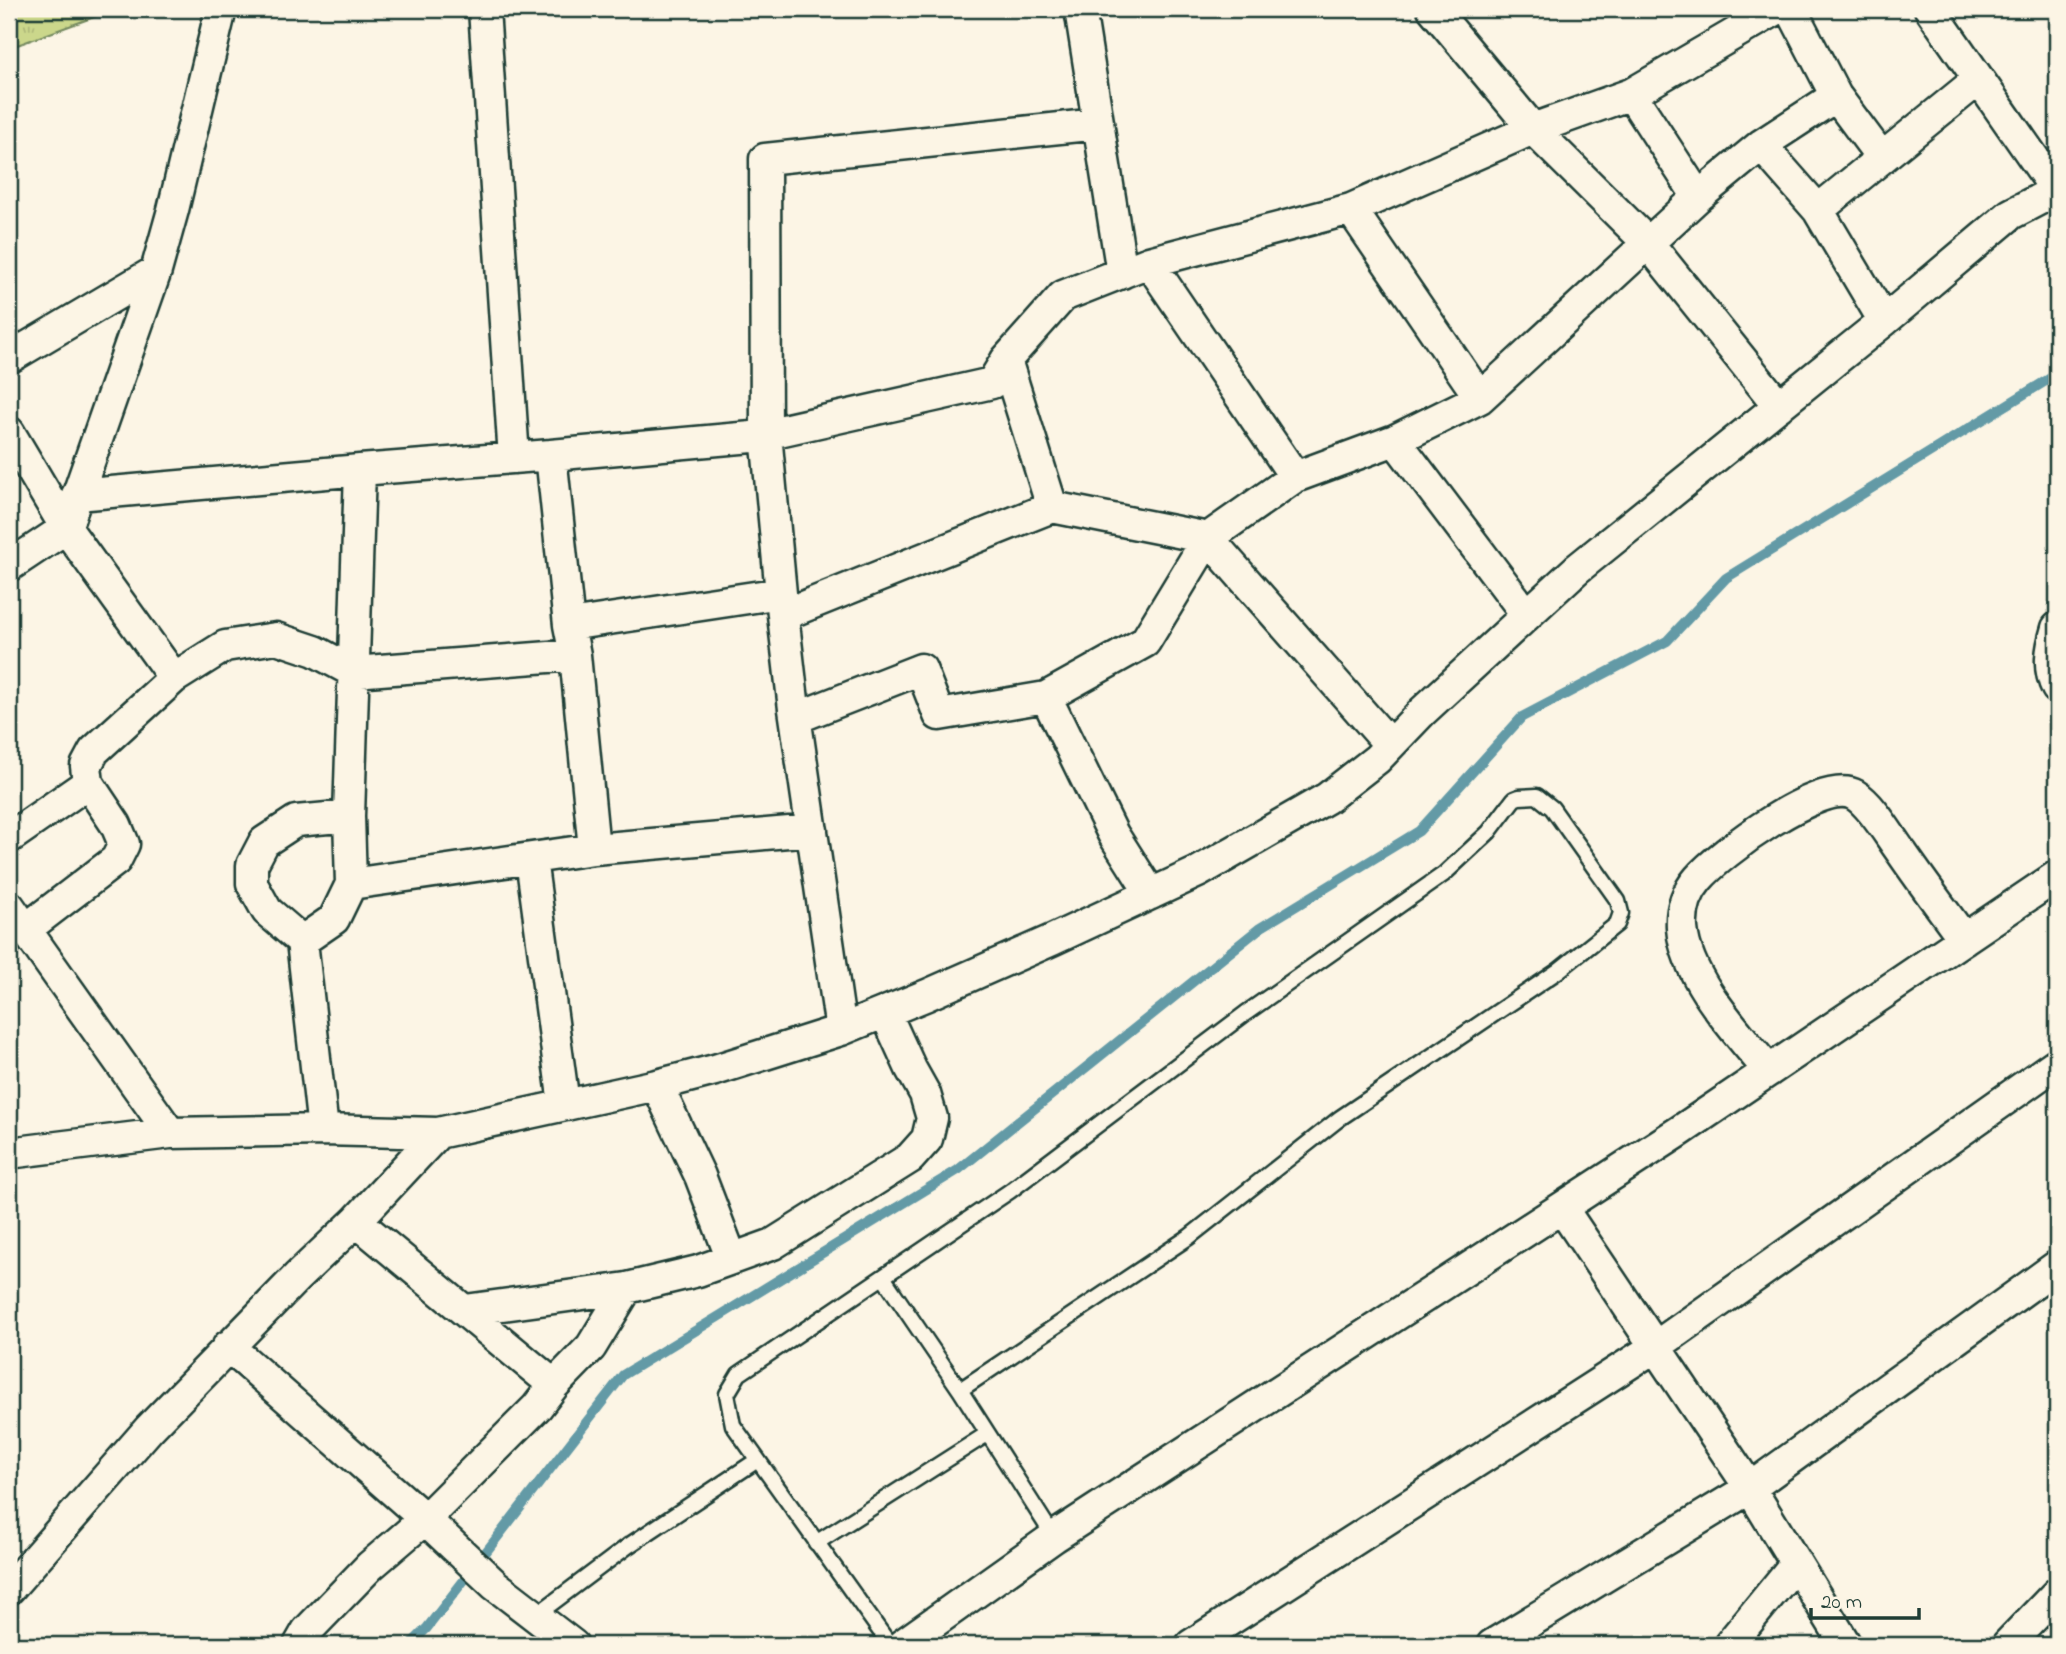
<svg xmlns="http://www.w3.org/2000/svg" width="2066" height="1654" font-family="'Indie Flower',sans-serif">
  <style>
    .grass { fill: url(#grass-tufts); stroke: #758a60; stroke-width: 2 }
    .lines { fill: none; stroke-linecap: round; stroke-linejoin: round }
    .stream { stroke: #639aa6; stroke-width: 10 }
    .lane-casing { stroke: #1f3d34; stroke-width: 19 }
    .street-casing { stroke: #1f3d34; stroke-width: 35 }
    .lane { stroke: #fcf5e5; stroke-width: 14 }
    .street { stroke: #fcf5e5; stroke-width: 30 }
  </style>
  <defs>
    <pattern id="grass-tufts" width="24" height="20" patternUnits="userSpaceOnUse" patternTransform="scale(1.75)"><rect width="24" height="20" fill="#cbd78b"/><path d="M3 7l-1-3M5 7V3M7 7l1-3M15 17l-1-3M17 17v-4M19 17l1-3" fill="none" stroke="#aeb979"/></pattern>
  </defs>
  <rect width="100%" height="100%" fill="#fcf5e5"/>
  <filter id="ink" filterUnits="userSpaceOnUse"><feTurbulence type="fractalNoise" baseFrequency=".0143" numOctaves="2"/><feDisplacementMap in="SourceGraphic" scale="14" xChannelSelector="R" yChannelSelector="G"/><feConvolveMatrix kernelMatrix="1 2 1 2 8 2 1 2 1" color-interpolation-filters="sRGB"/></filter>
  <g filter="url(#ink)">
    <path class="grass" d="M9,9h107l-107,39z"/>
    <g class="lines">
      <path class="stream" d="M410,1645l17,-17 196,-253 335,-205 302,-242 159,-97 103,-114 145,-76 59,-63 331,-204"/>
      <g class="lane-casing">
        <path id="lane" d="M883,1277l77,113 94,147
          M816,1543l171,-109
          M535,1616l93,-70 128,-85
          M890,1645l-157,-220 -6,-31 12,-20 271,-183 236,-178 198,-139 45,-42 25,-33 5,-2 18,-1 15,12 66,93 3,12 -4,11 -59,47 -218,147 -151,119 -229,153"/>
      </g>
      <g class="street-casing">
        <path id="street" d="M221,9l-48,201 -17,61 -90,257 108,150 51,-32 51,-8 39,13 39,21 221,-17 19,194
          M484,9l30,449
          M1080,9l42,264
          M1433,9l100,120 116,115 130,162
          M1791,9l45,87 46,62
          M1930,9l126,181
          M1631,94l67,103
          M1761,145l57,65 66,111
          M1351,209l129,189
          M1818,210l161,-131
          M1149,262l146,215
          M9,358l147,-87
          M9,432l57,96 -57,38
          M1395,440l132,175
          M551,455l201,-18 240,-54 14,-23
          M360,470l191,-15 18,170 6,30
          M77,495l283,-25 -11,346 2,68
          M1052,507l-46,-147 57,-64 86,-34 202,-53 182,-80 98,-35 146,-85
          M783,615l269,-108 156,31 182,207
          M569,625l212,-32
          M2057,628c-6,20 -10,40 0,60
          M1046,697l67,137 38,60
          M796,718l125,-49 18,46 107,-18 99,-55 63,-104 87,-61 100,-37 85,-42 218,-201 63,-52 75,-49
          M9,838l79,-55 -2,-17 8,-15 80,-73
          M531,859l33,245
          M9,906l161,227
          M26,929l90,-69 8,-16 -8,-19 -28,-42
          M302,941l-35,-30 -15,-27v-19l12,-23 32,-21 53,-5
          M841,1030l-47,-321 -11,-94 -17,-181 -1,-275 333,-35
          M1769,1071c-31,-38 -83,-92 -87,-143 -1,-18 4,-35 16,-49 21,-25 125,-103 157,-84 17,10 35,42 47,58 20,29 41,57 62,86
          M657,1085l43,91 31,81
          M323,1130l-21,-189 32,-22 17,-35 243,-35 218,-19
          M9,1153l161,-20 153,-3 115,3 219,-48 58,-15 126,-40 86,-35 125,-55 146,-68 129,-74 50,-39 45,-47 155,-143 307,-248 127,-107 46,-24
          M1562,1208l188,280 96,157
          M356,1221l198,164
          M465,1310l162,-22
          M228,1346l197,173 70,66 78,60
          M9,1589l140,-160 148,-152 59,-56 82,-88
          M299,1645l8,-14 63,-65 55,-47 112,-112 17,-22 37,-38 36,-59 71,-17 75,-27 137,-86 17,-19 5,-21 -7,-24 -14,-25 -26,-57
          M902,1645l152,-108 626,-406 377,-255
          M1191,1645l464,-298 402,-284
          M1492,1645l258,-157 307,-222
          M1729,1645l67,-82
          M2007,1645l50,-52"/>
      </g>
      <use href="#lane" class="lane"/>
      <use href="#street" class="street"/>
    </g>
  </g>
  <rect width="2066" height="1654" fill="none" stroke="#fcf5e5" stroke-width="35"/>
  <rect x="18" y="18" width="2031" height="1619" fill="none" stroke="#1f3d34" stroke-width="2.5" filter="url(#ink)"/>
  <path d="M1811 1608v10h108v-10" fill="none" stroke="#1f3d34" stroke-width="3.5"/>
  <text x="1821" y="1608" font-size="21" fill="#1f3d34" stroke="#fcf5e5" stroke-width="5" paint-order="stroke">20 m</text>
</svg>
